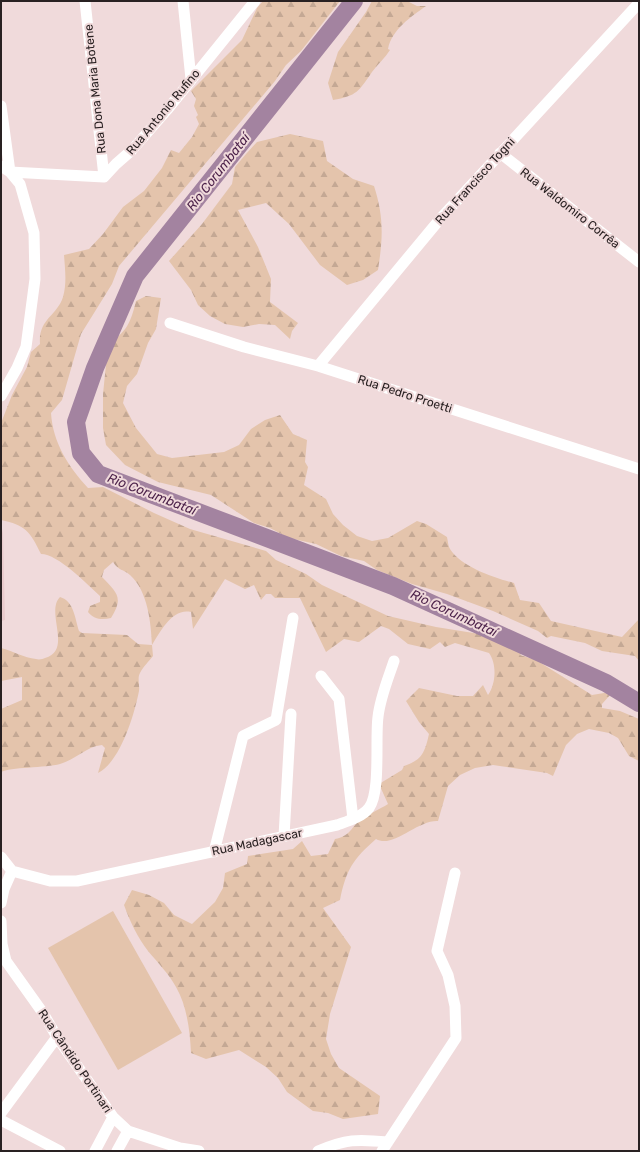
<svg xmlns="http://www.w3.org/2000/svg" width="640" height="1152" font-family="Rubik,sans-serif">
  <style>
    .built { fill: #e9cbcd }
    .forest { fill: url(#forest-firs) }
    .garden { fill: #e4c4ac }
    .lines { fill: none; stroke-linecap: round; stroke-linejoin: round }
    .river { stroke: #a383a0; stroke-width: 18 }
    .minor { stroke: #fff; stroke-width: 11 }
    .labels { text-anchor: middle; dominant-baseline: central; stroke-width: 4; stroke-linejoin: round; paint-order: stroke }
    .street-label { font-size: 12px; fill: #292122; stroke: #f0dadb }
    .water-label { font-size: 13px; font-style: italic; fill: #4d234b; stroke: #f0dadb }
  </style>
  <defs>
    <pattern id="forest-firs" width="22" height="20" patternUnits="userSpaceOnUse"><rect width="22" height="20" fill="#e4c4ac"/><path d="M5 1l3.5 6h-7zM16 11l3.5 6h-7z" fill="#c4a894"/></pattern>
  </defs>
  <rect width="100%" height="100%" fill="#f0dadb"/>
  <path class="built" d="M1,524l2,9 2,87 -4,1z"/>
  <path class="forest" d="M263,1h77l-39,50 -15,14 -11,16 -156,185 -7,18 -31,50 -19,66 -11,13c2,30 17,53 37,75l15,-1 51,26 36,16 76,22 10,9 30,14 16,11 66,31 48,11 50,8 15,8 23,7 -4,5 16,5 56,35 18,-3 1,2 -9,10v4l18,3 19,8v42l-10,-5 -11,-18 -9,-5 -20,-4 -12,5 -11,11 -13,31 -6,-3 -54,-8 -18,3 -15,7 -12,11 -10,35c-21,-1 -45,28 -62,18 -23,20 -30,31 -36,61l-17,8 28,39 -21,67 -4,25 5,15 8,14 41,28 -2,18 -35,5 -15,-6 -15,-2 -26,-19 -9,-14 -12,-11 -27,-17 -33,9 -15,-6c-1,-22 -4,-47 -15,-66 -7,-13 -18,-24 -28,-36 -10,-13 -18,-29 -24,-46l8,-15 17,5 15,8 10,12 18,9 23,-22 8,-14 2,-15 22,-9 1,-8 45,-7 9,-8 9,15 17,-2 7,-15c15,-3 15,-10 25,-19 8,-6 20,-11 28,-16l-9,-20 23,-14 2,-4c19,-6 21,-15 25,-32l-10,-12 -13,-21 13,-13 38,8h16l10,-11 5,10c8,-11 9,-31 1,-42l-34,-10 -10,4 -5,-5 -10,7 -22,-5 -19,-15 -8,-3 -22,16 -15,-3 -18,13 -26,-54h-25l-4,-4h-5l-5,6 -7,-15 -9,4 -20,-10 -32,50 -2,-17c-19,-4 -30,19 -39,33l1,11c-4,5 -10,11 -13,17 -3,5 0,13 -1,18 -5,25 -19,71 -41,82l7,-25 -3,-3c-15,1 -27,15 -42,19 -14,4 -50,3 -59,8v-63l21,-9v-23l-21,4v-33c12,3 23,10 35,11 3,1 7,0 9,-1 28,-8 0,-46 15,-61 14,4 15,22 19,34l3,2 45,2 11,9 14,1c-1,-22 -4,-54 -22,-70 -7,-6 -11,-4 -17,-13l-9,8 -2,7c15,16 22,20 9,41 -8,2 -17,2 -23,-6l2,-6 10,-4v-6c-13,-12 -42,-42 -59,-42 -11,-23 -16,-29 -40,-34v-97l11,-28 15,-28 4,-15 9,-8c-2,-25 17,-28 23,-47 4,-14 2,-28 1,-42l25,-6 14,-15 20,-27 21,-16 18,-23 9,-18 8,3 13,-16 7,-13 -3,-7 2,-2 -4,-9 2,-7 -5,-8 51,-51 15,-32z
    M372,1h35l10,5h9c-15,11 -34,23 -38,43l2,1c-5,8 -12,14 -18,22 -13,19 -15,24 -39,28l-5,-17 10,-31 28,-40z
    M290,134l33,7 4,20 26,18 21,7c10,31 9,52 4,84l-15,10 -16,5 -27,-20 -31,-41 -23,-21 -28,7 20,37 13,32 -1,23 28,21 -6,8 -2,8 -15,-14 -16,-1 -16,3 -18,-3 -15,-8 -12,-11 -7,-15 -22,-29 33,-37 30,-40 3,-17 11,-13 11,-12z
    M146,296l15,2 -5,31 -8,14 -11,31 -10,12 -4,17 13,25 21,26 15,4 52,-6 15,-7 12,-16 14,-9 15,-5 13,19 14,6 -2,22 3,5 -4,18 22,14 7,15 10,11 14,11 15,5 16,-3 29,-17 9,3 21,13c1,4 1,9 3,12 11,18 45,29 64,34l6,17 19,3 12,18 71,16 17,-18v42l-4,-5 -33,-5 -17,-8 -34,-7 -4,2 -9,-7 -45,-20 -46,-17 -35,-10 -35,-14 -13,-9 -23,-5 -25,-12 -27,-6 -19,-10 -16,-5 -43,-28 -53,-13 -33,-17 -19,-20 -3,-17v-34l5,-49c19,-15 22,-20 28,-44z"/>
  <path class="garden" d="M113,911l69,122 -64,37 -70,-122z"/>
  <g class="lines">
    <path class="river" d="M354,1l-219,275 -40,92 -19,54 5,31 17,21 295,112 213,97 33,20"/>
    <path class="minor" d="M85,1l19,176
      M183,1l8,78
      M1,106l9,66 10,12 14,49 1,46 -9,68 -9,21 -16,28
      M500,153l139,109
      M1,166l9,6 94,5 12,-13 16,-14 35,-40 88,-109
      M170,323l74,24 74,19 321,103
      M318,366l122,-147 199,-216
      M321,676l18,23 14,120
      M284,836l7,-122
      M214,852l29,-116 33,-16 17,-102
      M1,857l11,14 38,10h27l260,-56c11,-4 25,-8 32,-17 12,-16 6,-70 9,-91 2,-19 10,-38 16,-56
      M1,903l3,-14 8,-18
      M1,921l1,23 4,17 37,52 14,24 56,80 15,14 52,17 19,3
      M1,1113l56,-76
      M1,1120l59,31
      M95,1151l18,-34
      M117,1151l11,-20
      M318,1151c28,-12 39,-12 70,-9
      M382,1151l74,-113 -1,-32 -7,-31 -11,-24 18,-78"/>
  </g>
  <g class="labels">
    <g class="street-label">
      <text transform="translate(95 89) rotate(-96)">Rua Dona Maria Botene</text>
      <text transform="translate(163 112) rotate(-50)">Rua Antonio Rufino</text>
      <text transform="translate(475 181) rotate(-48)">Rua Francisco Togni</text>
      <text transform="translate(570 208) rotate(38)">Rua Waldomiro Corrêa</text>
      <text transform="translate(405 394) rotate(18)">Rua Pedro Proetti</text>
      <text transform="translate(257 842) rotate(-12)">Rua Madagascar</text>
      <text transform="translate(75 1061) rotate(56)">Rua Cândido Portinari</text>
    </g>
    <g class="water-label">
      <text transform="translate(218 172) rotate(-52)">Rio Corumbataí</text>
      <text transform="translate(152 494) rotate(21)">Rio Corumbataí</text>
      <text transform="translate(454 613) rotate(25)">Rio Corumbataí</text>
    </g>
  </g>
  <rect width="640" height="1152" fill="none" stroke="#292122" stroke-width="4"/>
</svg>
